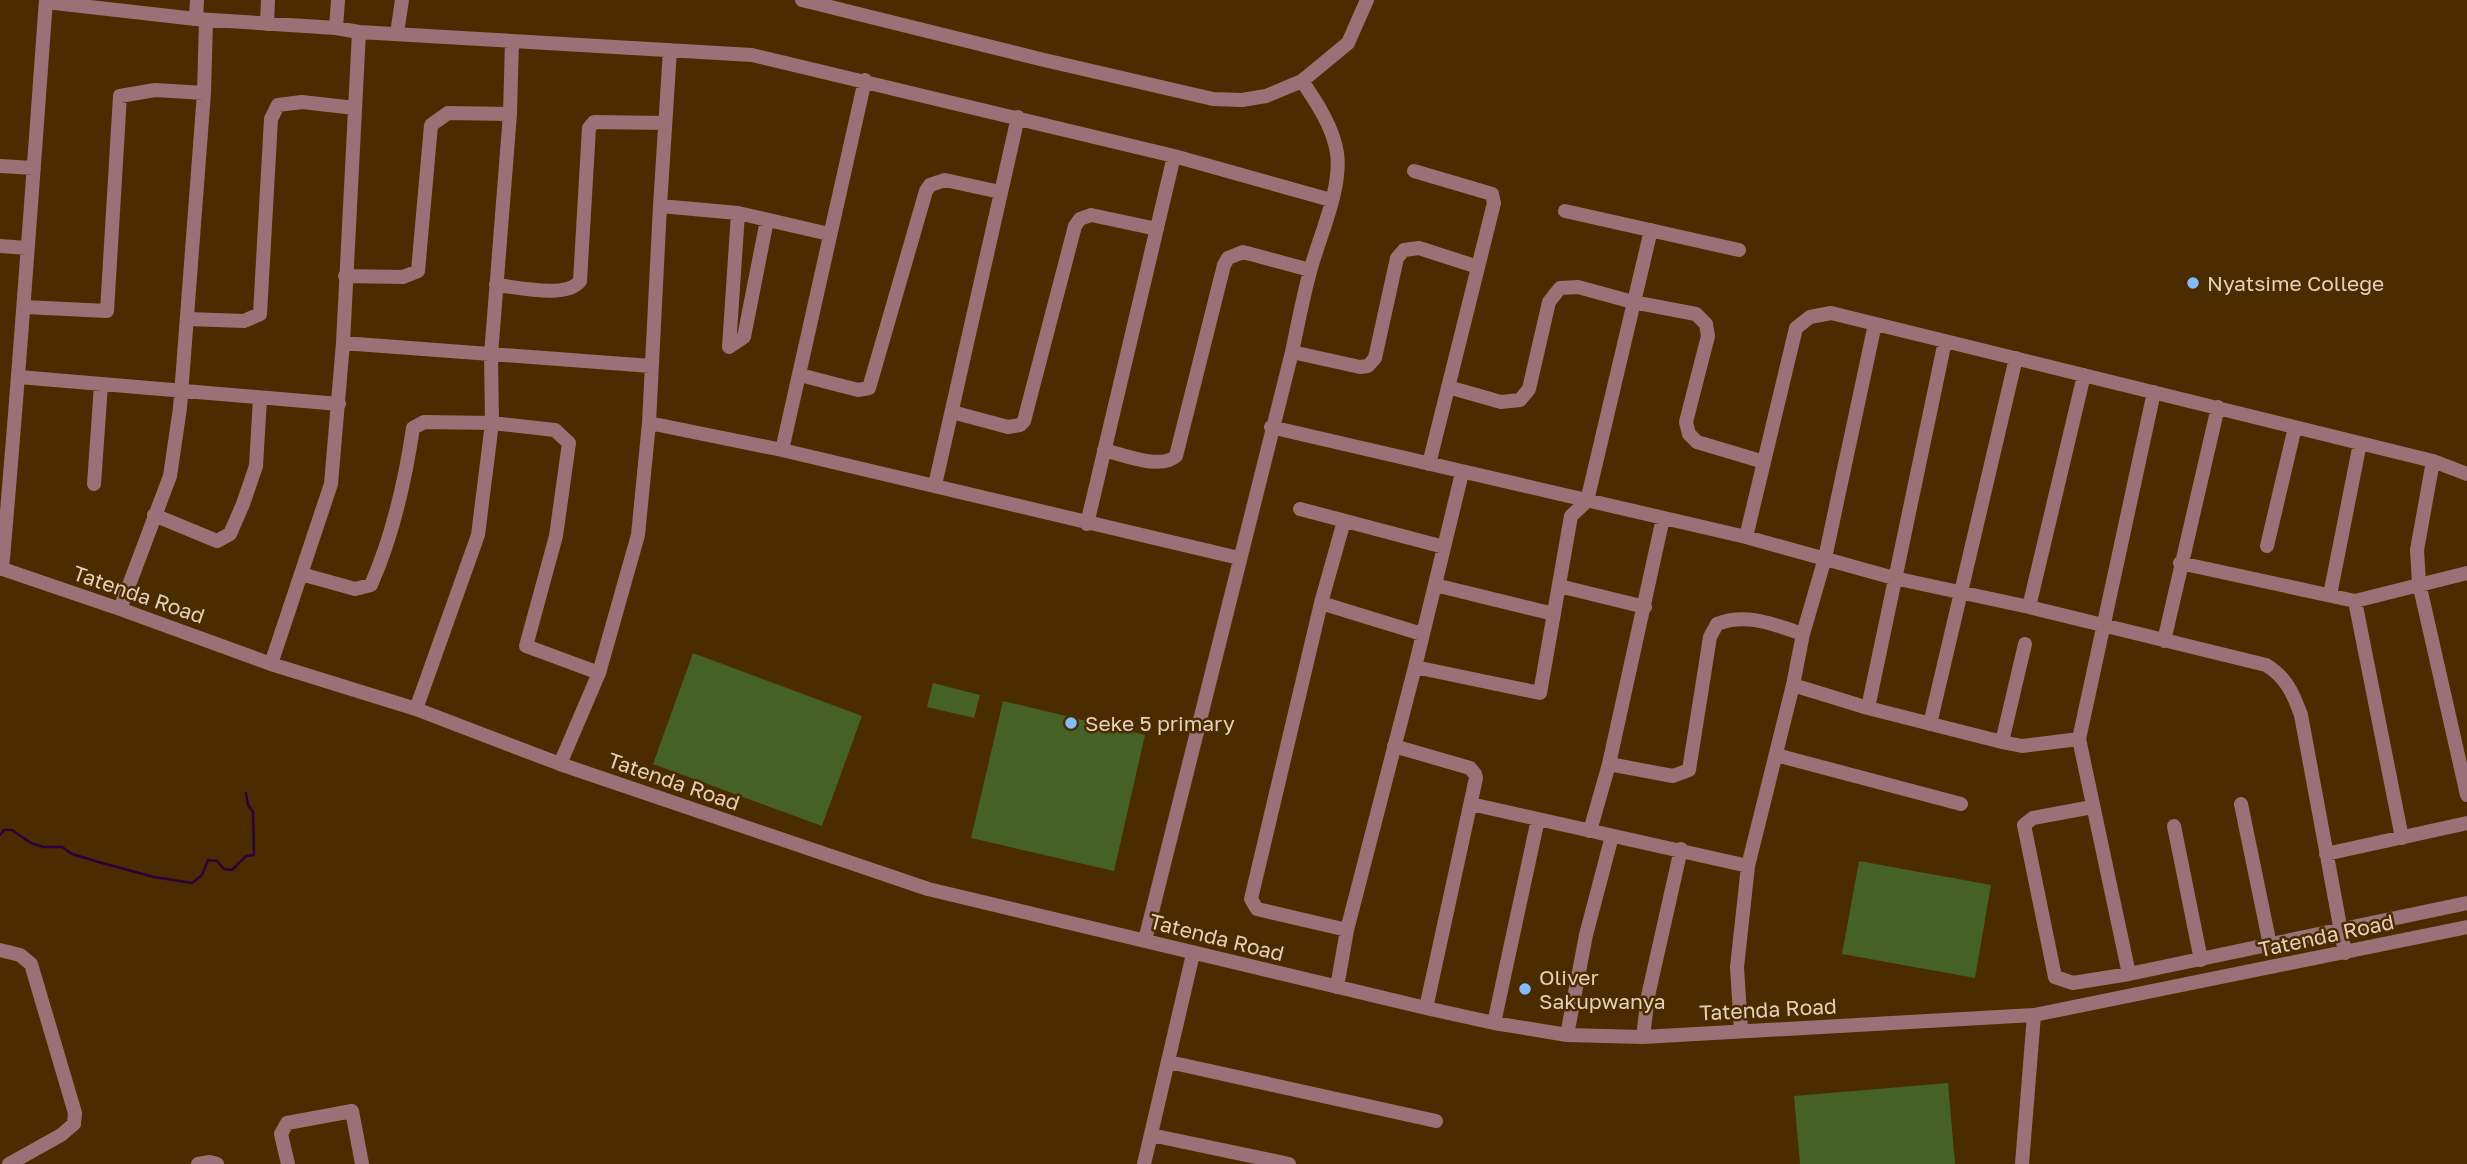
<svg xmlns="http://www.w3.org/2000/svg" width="2467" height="1164" font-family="'Golos Text',sans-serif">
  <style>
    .green { fill: #456126 }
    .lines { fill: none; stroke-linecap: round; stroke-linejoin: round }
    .stream { stroke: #2a033d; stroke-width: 2.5 }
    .minor { stroke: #987277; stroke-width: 14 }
    .poi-dot { fill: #82bcfa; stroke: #4a2c00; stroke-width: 2.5 }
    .labels { text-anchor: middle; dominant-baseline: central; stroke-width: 5; stroke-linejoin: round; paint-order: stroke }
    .poi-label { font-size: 21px; fill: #e4d1bb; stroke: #4a2c00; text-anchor: start }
    .street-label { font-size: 21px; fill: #e4d1bb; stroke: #4a2c00 }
  </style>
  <rect width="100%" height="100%" fill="#4a2c00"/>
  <path class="green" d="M693,653l169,63 -40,110 -169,-62z
    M933,683l47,12 -6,23 -47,-11z
    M1003,701l142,34 -31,136 -143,-33z
    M1859,861l132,24 -16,93 -133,-24z
    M1948,1083l7,81h-155l-6,-68z"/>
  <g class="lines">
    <path class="stream" d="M0,835l4,-5h8l19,13 12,4h19l10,7 30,9 52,14 38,6 10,-8 6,-15 9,1 7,8 8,1 14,-14 8,-1 -1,-43 -5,-7 -2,-12"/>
    <path class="minor" d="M802,0l238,59 173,40 29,1 24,-4 36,-15 46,-38 19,-43
      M46,2l150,17 140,9 23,4 393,23 422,101 157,44
      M196,19l1,-19
      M267,24l1,-24
      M336,28l2,-28
      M397,33l5,-33
      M0,166l34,2
      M1414,171l78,23 2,9 -65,261
      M660,206l78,7 91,21
      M1565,211l174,39
      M738,213l-9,134 15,-10 23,-117
      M0,246l27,2
      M345,276l58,1 15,-6 13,-146 17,-12 62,1
      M496,285c21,2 71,14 84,-4l9,-153 5,-6 71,1
      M25,307l82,4 13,-215 35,-6 49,3
      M188,319l56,2 16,-7 11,-195 7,-14 24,-3 53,6
      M343,343l308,23
      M1292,352l68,15 8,-1 7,-8 22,-100 7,-8 15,-2 59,19
      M800,375l58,15 11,-2 57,-197 4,-6 15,-5 55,12
      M19,377l320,27
      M1448,387l53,15 19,-2 9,-11 20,-87 11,-14 18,-1 55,15 63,12 10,10 2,12 -22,86 3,12 8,8 67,20
      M952,412l56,15 12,-2 4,-4 51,-195 5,-7 11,-4 66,14
      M649,423l133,27 457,108
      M1271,427l475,110 148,41 135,29 237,58c20,12 27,28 35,50l44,238
      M782,450l83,-370
      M1104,450c19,5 57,20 72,6l48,-191 4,-7 15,-6 67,18
      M2433,461l-16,89 2,33 48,212
      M94,484l7,-99
      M935,485l83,-368
      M1300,509l144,38
      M154,515l63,26 13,-7 13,-30 13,-38 4,-68
      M1087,524l87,-368
      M1746,537l50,-209 14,-11 21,-4 602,148 34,13
      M2267,546l28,-119
      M2180,563l175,38 112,-28
      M0,568l120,41 151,55 145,45 144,55 368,125 498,119 68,15 73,12 76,2 391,-22 433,-88
      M2,569c17,-190 30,-379 44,-569
      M301,574l54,15 16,-4c22,-50 34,-103 42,-157l11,-6 68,1 63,7 14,13 -13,93 -30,110 73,27
      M1435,585l119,29
      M1559,586l86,21
      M2330,595l30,-152
      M2355,601l47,237
      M1321,603l23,-82
      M2029,607l55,-232
      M120,609l50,-133 10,-68 24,-315 2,-73
      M2164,641l54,-234
      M271,664l60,-180 12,-141 16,-311
      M1415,667l125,26 31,-177 16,-15 64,-271
      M1793,685l75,23 134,34 20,4 57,-7
      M1868,708l77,-367
      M416,709l62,-174 14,-112 -1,-68 19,-241 2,-73
      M1930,724l86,-366
      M2002,742l23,-98
      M1394,746l76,22 5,6 1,4 -50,230
      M1776,755l185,49
      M560,764l39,-91 39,-138 11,-112 11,-217 10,-156
      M1609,764l64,12 16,-6 21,-133 7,-13c29,-12 58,1 86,10
      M1471,804l277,62
      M2241,804l29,141
      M2092,807l-59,11 -9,7 31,152 18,6 56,-9 338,-71
      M2174,826l27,134
      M1590,831l19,-67 54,-246
      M2326,854l141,-31
      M1347,930l-90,-21 -6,-10 70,-296 101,31
      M1145,940l147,-588c6,-28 11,-56 19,-84 9,-33 31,-80 26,-115 -4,-26 -20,-50 -35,-72
      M0,950l20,5 11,9 44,149 -1,11 -13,11 -52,29
      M2129,974l-50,-235 75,-347
      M1337,987l10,-57 68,-263 47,-194
      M1494,1023l44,-204
      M1741,1030l-4,-63 11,-101 45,-181 10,-51 22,-76 50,-234
      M1567,1035l19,-100 26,-99
      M1643,1037l5,-41 33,-147
      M1169,1062l267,59
      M1151,1135l138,29
      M198,1164l12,-2 7,2
      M288,1164l-7,-30 6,-11 65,-12 10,53
      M1144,1164l49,-210
      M2022,1164l12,-149"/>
  </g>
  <g class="poi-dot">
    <circle cx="2193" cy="283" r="7"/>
    <circle cx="1071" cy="723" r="7"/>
    <circle cx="1525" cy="989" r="7"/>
  </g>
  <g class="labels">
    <g class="poi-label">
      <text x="2207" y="283">Nyatsime College</text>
      <text x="1085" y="723">Seke 5 primary</text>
      <text x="1539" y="977">Oliver<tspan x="1539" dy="24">Sakupwanya</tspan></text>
    </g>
    <g class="street-label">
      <text transform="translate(139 594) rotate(19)">Tatenda Road</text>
      <text transform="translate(674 781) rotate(19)">Tatenda Road</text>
      <text transform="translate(2326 935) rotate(-12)">Tatenda Road</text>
      <text transform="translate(1217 937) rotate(14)">Tatenda Road</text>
      <text transform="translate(1768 1009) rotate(-3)">Tatenda Road</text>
    </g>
  </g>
</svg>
